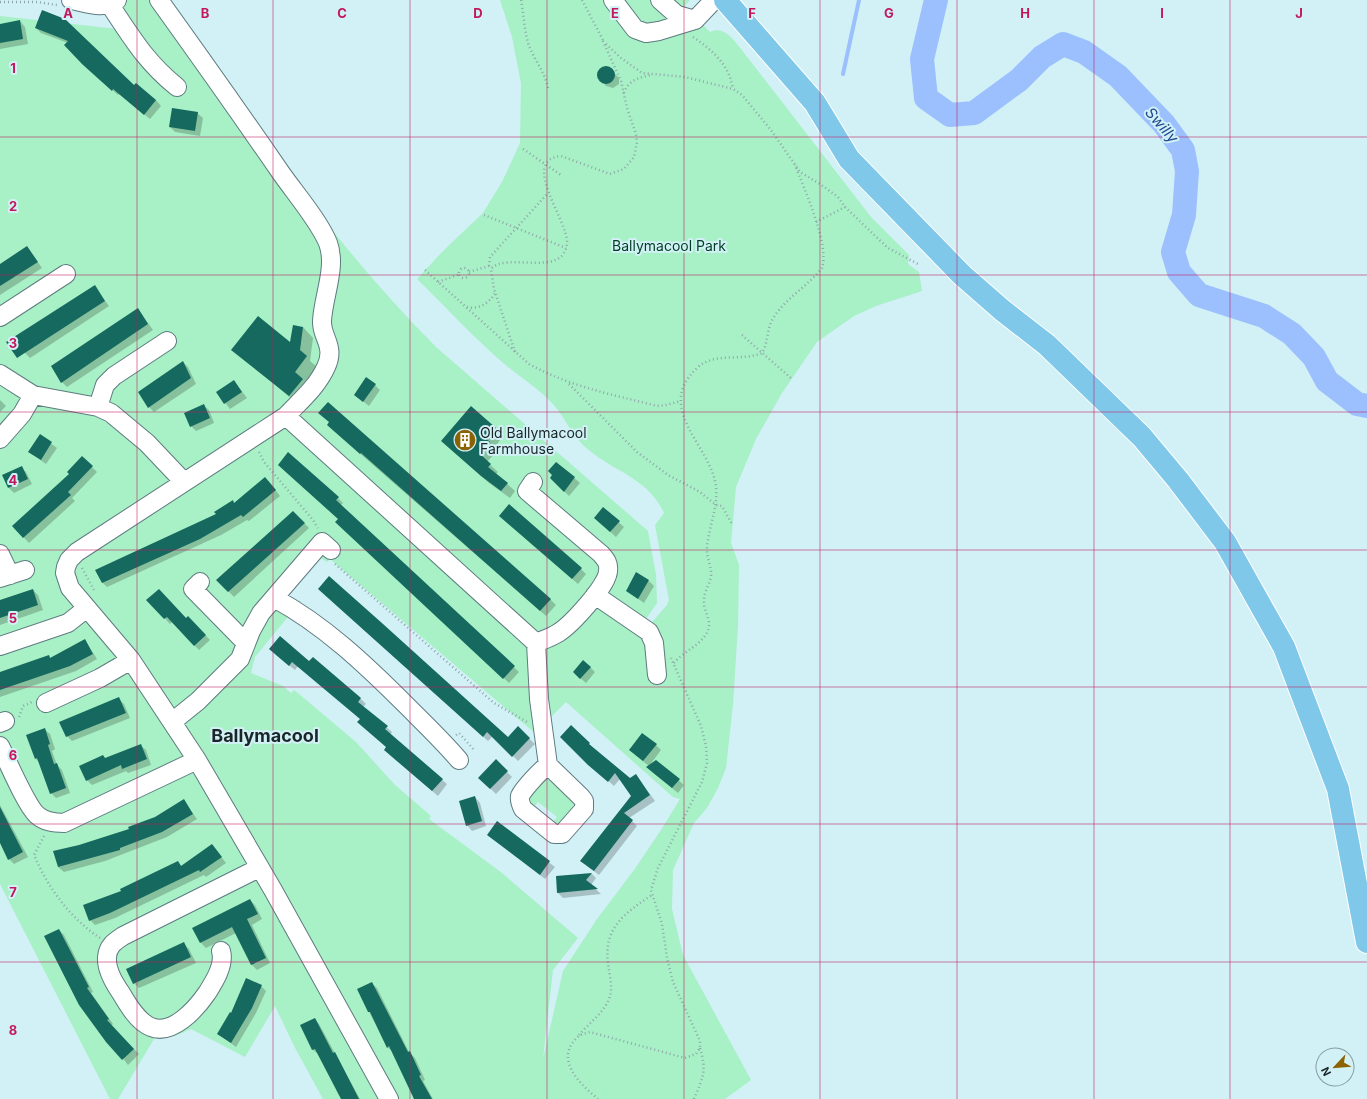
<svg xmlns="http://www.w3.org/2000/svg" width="1367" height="1099" font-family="Inter,sans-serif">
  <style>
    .green { fill: #a8f0c5; fill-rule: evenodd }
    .shadow { fill: #0003 }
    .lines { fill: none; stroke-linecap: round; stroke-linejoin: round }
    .stream { stroke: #9bc0fd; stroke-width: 4 }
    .river { stroke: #9bc0fd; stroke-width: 24 }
    .building { fill: #15695f }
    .minor-casing { stroke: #5e7b80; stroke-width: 20 }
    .major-casing { stroke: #fff; stroke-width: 24 }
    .path { stroke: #8ea7ab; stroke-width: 2.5; stroke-dasharray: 1 3; stroke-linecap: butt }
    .minor { stroke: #fff; stroke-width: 18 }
    .major { stroke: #80c8ea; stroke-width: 22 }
    .grid { fill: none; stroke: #c2185b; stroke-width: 1; stroke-opacity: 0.55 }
    .labels { text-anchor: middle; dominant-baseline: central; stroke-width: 4; stroke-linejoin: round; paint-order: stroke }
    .park-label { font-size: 14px; fill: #003e23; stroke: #d1f1f6 }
    .poi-label { font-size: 14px; fill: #192527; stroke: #d1f1f6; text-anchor: start }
    .water-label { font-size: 15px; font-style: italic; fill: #204990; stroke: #d1f1f6 }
    .district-label { font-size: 18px; font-weight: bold; fill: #192527; stroke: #d1f1f6 }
    .grid-label { font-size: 13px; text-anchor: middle; font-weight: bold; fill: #c2185b; stroke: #d1f1f6; stroke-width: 4; stroke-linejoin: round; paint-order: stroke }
  </style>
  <rect width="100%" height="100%" fill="#d1f1f6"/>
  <path class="green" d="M119,0h40c88,117 173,243 277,347l212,184 8,44 1,28 -11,16 1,9 20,-23 2,-5 -14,-75 9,-12c-16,-36 -53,-42 -80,-67 -14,-13 -21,-33 -35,-46 -14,-14 -32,-25 -47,-38 -30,-26 -57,-56 -85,-83l27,-29 39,-37 19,-31 18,-39 1,-60 -9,-46 -12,-37h190l-5,6 25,26c16,-8 28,14 38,26l123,159 38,38 -1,9 11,8 3,19 -46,15 -22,10 -37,26 -35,51 -26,46 -20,48 -5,56 8,22 -1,60 -5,79 -7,64 -8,20 -11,20 -13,15 -21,47 -1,39 11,46 68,125 -26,19h-402l-29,-53 -19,-40 -30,51 -54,-28 -16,7 -21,3 -36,60h-8l-110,-215v-868l127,14zM319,557l8,5 3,-3 206,175 6,-14 9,-3 15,-15 107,95 7,2 -19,31 -27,40 -37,49 -34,52 -20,88 10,-89 25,-32 -76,-65 -73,-54 2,-3 -36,-31 -39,-43 -57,-48 -5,-4 -3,3 -8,-7 -32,-13 4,-16 46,-56 -6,-1 -7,-5z
    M545,779h5l27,24 -14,23 -12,-2 6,-7 -19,-15 -6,7 -4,-11z"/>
  <path class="shadow" d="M42,12l93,74 1,-1 20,15 5,6 -11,13 -31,-25 -1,1 -29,-26 -21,-26 -27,-10 -5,-5z
    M20,21l5,6 3,17 -28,5v-24z
    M604,68h5l10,10v6l-6,4 -7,-2 -5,-6 -2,-4 1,-5z
    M197,113l6,5 -3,18 -25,-4 -5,-5z
    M27,247l15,21 -42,27v-30z
    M94,286l15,20 -79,52 -18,-18z
    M138,309l15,21 -86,57 -5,-5z
    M303,327l10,11 -3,23 7,6 -12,16 7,7 -12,16 -67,-57 58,-5z
    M183,362l5,5 8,17 -42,28 -5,-5z
    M234,381l13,17 -17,11 -13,-17z
    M375,385l5,5 -11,16 -14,-11z
    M0,400l6,6 -6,6z
    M328,403l223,197 5,5 -10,11 -213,-186 -3,-8z
    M203,405l6,5 5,13 -18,8 -5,-5z
    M471,408l32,28 -9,12 3,3 -10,11 11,10 -2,2 19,17 -5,7 -21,-15 -47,-42z
    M40,435l17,13 -11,16 -17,-12z
    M82,457l15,15 -25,26 3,3 -46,42 -16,-17 58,-52z
    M557,463l23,20 -11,13 -18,-18z
    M21,467l5,5 6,12 -18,9 -5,-5z
    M284,470l54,28 5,5 -3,3 179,166 -10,11 -168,-156 -2,-8z
    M270,483l10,13 -31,25 -2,-1 -26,15 -114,52 -5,-5 115,-67 16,-13 2,2z
    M603,508l21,19 -8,10 -21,-19z
    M293,512l16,16 -75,69 -16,-17z
    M506,521l75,48 5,5 -8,10z
    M649,581l5,5 -10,17 -17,-12z
    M33,590l5,5 5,15 -43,15v-22z
    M324,594l184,144 10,-10 17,16 -17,17 -25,-25 -5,5z
    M148,600l38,19 2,-2 22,23 -11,10 -27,-28 -2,2z
    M85,640l12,19 -21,12 -76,26v-23l49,-18 2,3z
    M275,654l34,9 4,-5 48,41 5,5 -3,3 29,25 -2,3 57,49 -9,12 -48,-41 -3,-8 -26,-28 -63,-53 -3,4z
    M590,667l5,5 -9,11 -7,-6z
    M119,699l5,5 6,14 -58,23 -5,-5z
    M571,726l23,23 36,30 6,-4 19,26 -26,17 8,8 -38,49 -12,-9 45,-70 -12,-17 -6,7 -48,-44z
    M44,729l6,5 5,15 -3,2 5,14 5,5 8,23 -14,5 -5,-5 -11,-30 -4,-4 -9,-24z
    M140,745l6,5 5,15 -23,8 -2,-2 -34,14 -5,-5 19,-21z
    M656,745l5,5 -12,16 -14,-11z
    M496,761l16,16 -16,17 -17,-16z
    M656,761l28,24 -6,8 -26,-21z
    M475,797l5,6 6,23 -14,5 -5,-6z
    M184,801l13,18 -30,18 -62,24 -41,11 -6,-5 21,-21 51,-16 26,-12z
    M0,805l28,52 -14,7 -5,-5 -9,-18z
    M497,823l58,44 -10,12 -57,-44z
    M212,845l14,18 -20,14 -2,-2 -89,43 -20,7 -5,-5 32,-28 56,-29 4,3z
    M592,874l4,4 -5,7 10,9 -38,4 -5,-5 -1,-16z
    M250,900l5,5 7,14 -10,6 18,38 -13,7 -5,-5 -16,-32 -30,15 -5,-5z
    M59,930l5,5 29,57 -2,1 22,31 -2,2 28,28 -11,11 -48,-61z
    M184,944l5,5 7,14 -57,25 -5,-5z
    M371,983l6,5 32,64 6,6 10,22 -2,1 10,18h-19l-1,-2 1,-1 -21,-44 -6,-5 -29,-57z
    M261,986l5,5 -10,22 -20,34 -18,-13 14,-20z
    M315,1019l4,5 41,75h-18l-24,-45 -5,-4 -12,-25z"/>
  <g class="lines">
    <path class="stream" d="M843,74l16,-74"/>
    <path class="river" d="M936,0l-14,59 4,39 24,17 24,-2 45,-33 23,-23 21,-13 21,8 34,24 46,48 19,26 4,21 -3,44 -11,37 6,20 20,23 65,21 28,18 22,23 13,24 30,23 10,2"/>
  </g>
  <path class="building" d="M42,10l23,9 69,66 2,-2 20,17 -12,15 -31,-26 -1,2 -30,-27 -18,-19 4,-4 -33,-13z
    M20,20l3,19 -23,4v-19z
    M597 75a9 9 0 1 1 18 0a9 9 0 1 1-18 0Z
    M172,108l26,4 -3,19 -26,-4z
    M27,246l11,16 -38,24v-22z
    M95,285l10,16 -88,57 -11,-16z
    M138,308l10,16 -87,59 -10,-17z
    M258,316l32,26 3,-17 10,2 -3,23 7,6 -12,16 8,7 -14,17 -58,-46z
    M183,361l8,17 -43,30 -10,-16z
    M366,377l10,7 -13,18 -9,-7z
    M234,380l8,12 -18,12 -8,-12z
    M328,402l223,197 -11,12 -179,-158 -1,1 -33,-29 2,-3 -11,-9z
    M204,404l6,14 -20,9 -6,-14z
    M471,406l25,22 -9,11 3,3 -10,12 11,10 -3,3 20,16 -7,8 -20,-15 -40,-35z
    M40,434l12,8 -11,18 -13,-8z
    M288,452l51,45 -3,3 179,166 -12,13 -168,-157 3,-3 -60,-54z
    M82,456l11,10 -25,26 3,3 -48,43 -11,-12 57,-52 -2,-2z
    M556,462l19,15 -11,15 -14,-14 2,-3 -4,-4z
    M22,466l6,13 -20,9 -6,-13z
    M265,477l11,13 -33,27 -2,-2 -41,24 -98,44 -7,-13 121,-56 -2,-2 19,-12 1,3z
    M509,504l73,64 -10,11 -73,-63z
    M603,507l17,14 -10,11 -16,-14z
    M293,511l12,12 -77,69 -12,-12z
    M636,572l13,8 -11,19 -12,-8z
    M329,576l54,48 125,113 10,-11 12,12 -18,19 -25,-25 -4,5 -165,-148z
    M33,589l5,16 -38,13v-18z
    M159,589l27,29 2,-2 18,19 -12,11 -27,-29 -3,2 -18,-19z
    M280,636l29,25 4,-4 48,41 -3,4 30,24 -3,3 58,50 -11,12 -48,-41 2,-3 -29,-25 3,-3 -68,-57 -3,4 -20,-17z
    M85,639l8,15 -23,12 -70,24v-18l49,-17 1,3z
    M583,660l8,7 -11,12 -7,-7z
    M119,697l7,16 -60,24 -7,-15z
    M571,725l19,18 -1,1 41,34 6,-4 14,21 -26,18 9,7 -39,51 -14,-10 51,-65 -16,-23 -7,9 -20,-17 -28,-28z
    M45,728l5,16 -2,1 6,19 3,-1 9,25 -16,6 -13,-36 -2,1 -9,-24z
    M642,733l15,11 -14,17 -14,-11z
    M141,744l6,15 -25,10 -1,-4 -35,16 -7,-15 24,-11 2,3z
    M496,759l12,12 -18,18 -12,-11z
    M656,760l24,19 -8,9 -26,-21z
    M475,796l7,25 -16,5 -7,-25z
    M184,799l9,15 -31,18 -42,16v2l-62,17 -5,-16 26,-6 50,-16 -1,-2 27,-10z
    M0,807l23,45 -15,8 -8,-17z
    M497,821l53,40 -10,14 -53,-40z
    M212,844l10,13 -22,15 -1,-2 -89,43 -21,8 -6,-16 38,-14 -1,-2 58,-28 3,5z
    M592,873l-6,7 12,9 -41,4 -1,-17z
    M250,899l8,15 -11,5 19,39 -15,7 -19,-38 -32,16 -8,-15z
    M59,929l30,58 -2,1 22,31 -2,1 27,29 -12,11 -16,-18 -27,-37 -35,-69z
    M184,942l7,15 -58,27 -7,-15z
    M246,978l16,7 -10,23 -21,35 -14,-9 13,-22 1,1z
    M372,982l36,70 2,-1 11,24 -2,1 13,23h-18l-25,-53 -2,2 -17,-36h-2l-11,-23z
    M315,1018l18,35 2,-1 24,47h-18l-26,-50 -3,1 -12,-25z"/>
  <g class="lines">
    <g class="minor-casing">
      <path id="minor" d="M71,0c16,3 33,10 46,0
        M159,0c41,57 82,115 122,173 14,20 38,48 47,70 9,24 -5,54 -6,78 -1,16 14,25 4,46 -9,20 -26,34 -40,49
        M613,0l22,29 11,4 13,-2 36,-11 19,-20
        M660,0l17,15 18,5
        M110,5c22,33 36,57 67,82
        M0,317l66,-43
        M0,374l33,21 65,12 13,6 36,30 37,39
        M98,407l7,-22 9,-9 53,-35
        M0,439l22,-25 11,-19
        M533,482l-6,9 74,63c5,6 8,9 7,17 0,14 -37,54 -50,62 -6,4 -15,7 -22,10l3,56 9,66 33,32 3,4v8l-22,25h-8l-31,-25c-2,-4 -4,-8 -3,-13 4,-8 21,-26 28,-31
        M0,554l10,21
        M0,578l25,-8
        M200,582l-7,7 53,54
        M595,595l54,37 5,11 3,32
        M274,598c50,27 92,67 132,107 18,18 37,36 53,55
        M0,646l68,-23 19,-15
        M46,703l54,-25 31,-18
        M172,722l26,-21 42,-42 11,-28 10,-18 61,-71 9,8
        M0,723l5,-2
        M0,746c8,16 26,59 37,69 8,7 17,8 27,8l133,-63
        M221,951c4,14 -7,31 -14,42 -11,16 -35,43 -56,34 -13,-5 -23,-22 -30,-34 -7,-10 -15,-24 -14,-36 1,-11 7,-15 16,-21l136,-68
        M389,1099l-116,-209 -76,-130 -66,-100 -61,-72 -5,-15 1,-6 3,-7 8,-8 209,-136 250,227"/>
    </g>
    <g class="major-casing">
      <path id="major" d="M725,0l90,103 34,56 113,116 40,35 45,35 95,92 36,43 47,62 59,105 54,142 29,153"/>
    </g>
    <path class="path" d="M521,0c3,15 3,31 8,46 6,15 16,26 19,42
      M582,0l21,40
      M0,2h37l20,3
      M693,37c19,13 36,27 40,52
      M606,44l15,14 21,15 43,4 48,12 9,6 29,35 29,42 20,12 18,13 7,10 43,41 30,16
      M624,93c4,-13 16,-16 28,-18
      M523,149l38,26
      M484,215l82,33
      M816,222l29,-15
      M489,266l1,-9 58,-64
      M459 273a5 5 0 1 1 10 0a5 5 0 1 1-10 0Z
      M425,270l104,94c42,23 82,30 128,42l9,-1 15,-4
      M469,272l20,-6
      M438,282l22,-8
      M467,307c11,3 23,-4 28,-14
      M742,335l50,44
      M515,352l-21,-63 -3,-20c15,-18 73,10 76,-26 2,-21 -48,-83 -6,-87l49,18 14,-5 10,-12 3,-15 -1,-8 -9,-26 -6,-27 -19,-42
      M569,384l68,68 31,23 32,17 16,13 6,1 10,18
      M259,452l5,10 49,58 5,8
      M335,564l159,139 33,19
      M82,568l12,22
      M674,663c9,-12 33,-20 35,-37 1,-7 -5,-16 -5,-23 -1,-10 5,-17 7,-26 1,-11 -5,-20 -4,-30 2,-21 11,-39 9,-60 -4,-40 -62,-78 -20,-118 17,-18 46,-7 66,-16 7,-11 4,-25 12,-36 13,-20 34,-31 48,-49 8,-23 -18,-79 -27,-103
      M19,717l4,-11 9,-4
      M456,735l3,-2 16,18
      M44,836l-10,19c14,33 36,63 66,83
      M579,1035c10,-12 27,-24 31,-39 3,-10 -1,-23 -2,-33 -5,-35 18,-51 44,-68
      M598,1099c-19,-16 -46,-41 -18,-64l10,-3 95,26 11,-4 4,-6v-7l-27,-59 -6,-24 -5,-34 -11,-34 7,-22 44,-86 5,-19 -1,-17 -5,-20 -30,-68
      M694,1099c9,-22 13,-27 6,-51"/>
    <use href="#minor" class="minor"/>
    <use href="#major" class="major"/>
  </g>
  <path class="grid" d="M137,0v1099M273,0v1099M410,0v1099M547,0v1099M684,0v1099M820,0v1099M957,0v1099M1094,0v1099M1230,0v1099M0,137h1367M0,275h1367M0,412h1367M0,550h1367M0,687h1367M0,824h1367M0,962h1367"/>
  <defs>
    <g id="building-disc" transform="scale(1.15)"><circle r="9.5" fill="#8b6303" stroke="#d1f1f6"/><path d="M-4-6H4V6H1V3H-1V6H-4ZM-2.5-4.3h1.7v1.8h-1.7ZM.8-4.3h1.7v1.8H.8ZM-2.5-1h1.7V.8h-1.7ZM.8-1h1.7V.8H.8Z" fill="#fff"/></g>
  </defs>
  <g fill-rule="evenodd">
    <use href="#building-disc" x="465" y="440"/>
  </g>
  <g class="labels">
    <g class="park-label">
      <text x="669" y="245">Ballymacool Park</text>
    </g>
    <g class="poi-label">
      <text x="480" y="432">Old Ballymacool<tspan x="480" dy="16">Farmhouse</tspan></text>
    </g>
    <g class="water-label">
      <text transform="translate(1162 125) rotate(49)">Swilly</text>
    </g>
    <g class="district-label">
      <text x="265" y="735">Ballymacool</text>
    </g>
  </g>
  <g class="grid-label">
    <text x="68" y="18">A</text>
    <text x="205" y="18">B</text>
    <text x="342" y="18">C</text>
    <text x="478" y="18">D</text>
    <text x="615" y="18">E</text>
    <text x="752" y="18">F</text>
    <text x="889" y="18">G</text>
    <text x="1025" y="18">H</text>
    <text x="1162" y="18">I</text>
    <text x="1299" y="18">J</text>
    <text x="13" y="73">1</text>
    <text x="13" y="211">2</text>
    <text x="13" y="348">3</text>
    <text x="13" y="485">4</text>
    <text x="13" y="623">5</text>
    <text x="13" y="760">6</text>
    <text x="13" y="897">7</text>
    <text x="13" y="1035">8</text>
  </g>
  <g transform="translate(1335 1067) rotate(244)"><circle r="19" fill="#d1f1f6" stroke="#879fa3"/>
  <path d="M0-3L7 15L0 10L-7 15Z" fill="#8b6303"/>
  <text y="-6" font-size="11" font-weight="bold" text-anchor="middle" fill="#192527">N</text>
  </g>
</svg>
